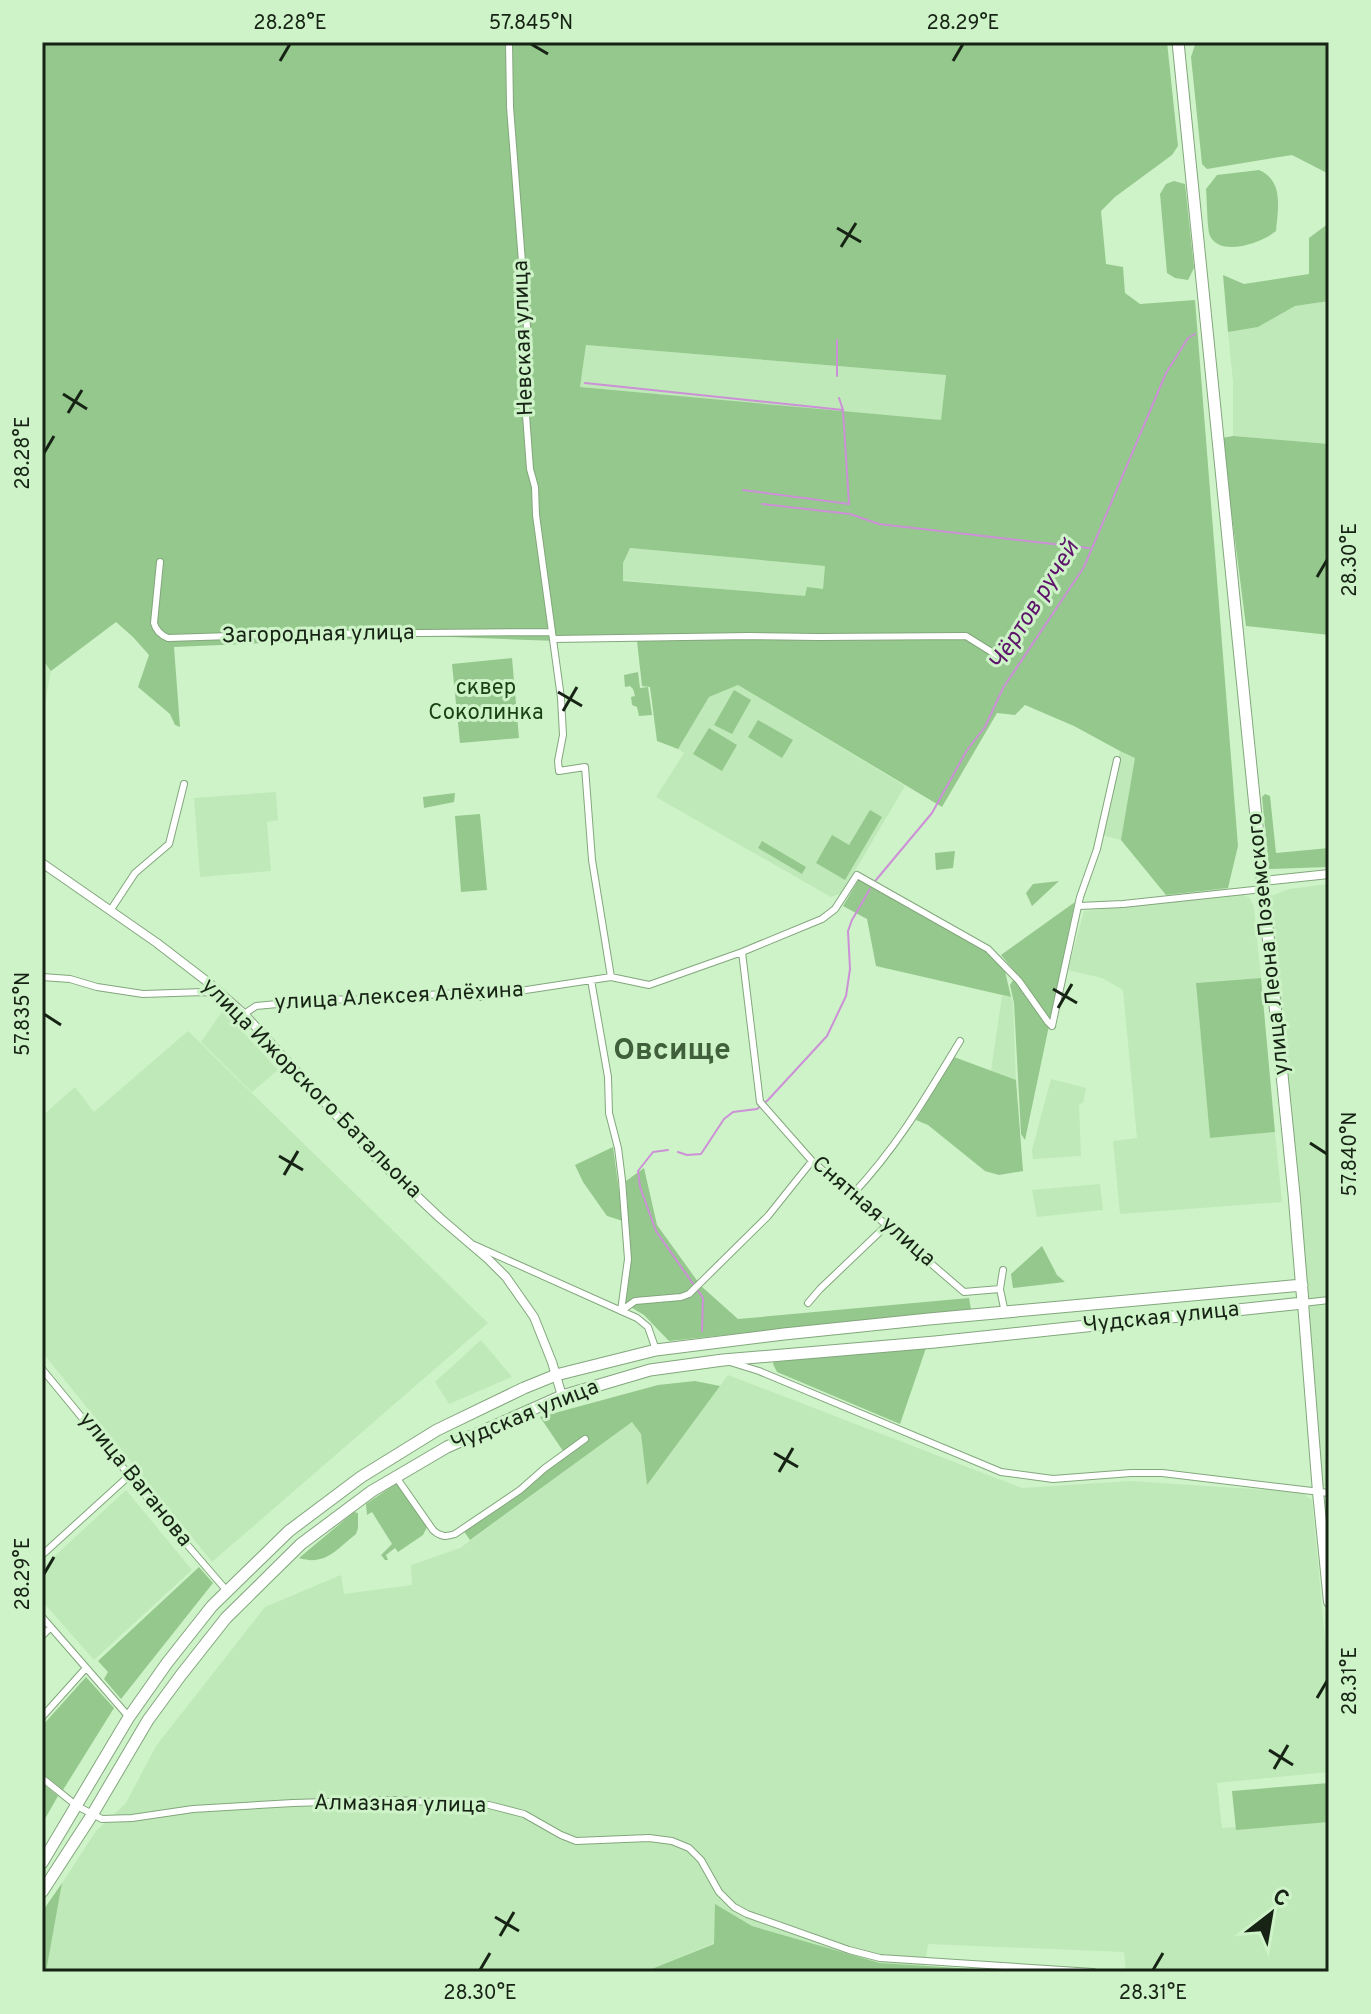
<svg xmlns="http://www.w3.org/2000/svg" width="1371" height="2014" font-family="Overpass,sans-serif">
  <style>
    .built { fill: #bfe9b8 }
    .green { fill: #95c88c; fill-rule: evenodd }
    .lines { fill: none; stroke-linecap: round; stroke-linejoin: round }
    .stream { stroke: #cc90d7; stroke-width: 2 }
    .minor-casing { stroke: #83a67d; stroke-width: 8 }
    .tertiary-casing { stroke: #83a67d; stroke-width: 10 }
    .primary-casing { stroke: #83a67d; stroke-width: 12 }
    .trunk-casing { stroke: #83a67d; stroke-width: 13 }
    .minor { stroke: #fff; stroke-width: 6 }
    .tertiary { stroke: #fff; stroke-width: 8 }
    .primary { stroke: #fff; stroke-width: 10 }
    .trunk { stroke: #fff; stroke-width: 11 }
    .ticks { fill: none; stroke: #172415; stroke-width: 3 }
    .labels { text-anchor: middle; dominant-baseline: central; stroke-width: 6; stroke-linejoin: round; paint-order: stroke }
    .street-label { font-size: 22px; fill: #172415; stroke: #cef3c8 }
    .park-label { font-size: 22px; fill: #194212; stroke: #cef3c8 }
    .water-label { font-size: 24px; font-style: italic; fill: #5d146a; stroke: #cef3c8 }
    .district-label { font-size: 30px; font-weight: bold; fill: #40603b; stroke: #cef3c8 }
    .neatline { fill: none; stroke: #172415; stroke-width: 3 }
    .ticks-label { font-size: 20px; text-anchor: middle; fill: #172415 }
  </style>
  <rect width="100%" height="100%" fill="#cef3c8"/>
  <path class="built" d="M1329,301v143l-96,-8v-54l-5,-50 30,-5 37,-21z
    M586,345l360,30 -5,46 -361,-34z
    M630,548l195,18 -2,23 -17,8 -184,-17 1,-18z
    M42,659l9,12 -9,49z
    M738,685l167,101 -63,107 -11,4 -175,-100 28,-44 -6,-4 31,-52z
    M1120,751l16,7 -15,82 -19,-5z
    M276,792l2,28 -11,2 4,49 -71,6 -6,-79z
    M1329,884v603h-6l-57,-589 23,-9z
    M1228,888l22,10 4,9 7,71 -65,5 14,155 65,-6 7,70 -162,12 -7,-73 24,-3 -14,-148 -21,-12 -34,-8 16,-59 82,-9v-7z
    M1002,996l9,1 2,6 3,77 -25,-9z
    M223,1010l55,60 -26,22 -51,-50z
    M188,1031l300,292 -276,239 -170,-210v-236l33,-29 19,25z
    M1051,1079l35,9 -3,15 -4,1 2,52 -48,3 -1,-9z
    M1100,1184l3,26 -66,7 -5,-27z
    M481,1340l31,37 -63,27 -14,-22z
    M728,1375l294,113 108,-7 171,11 11,8 17,181v91l-112,11 5,45 105,-8 2,39v113h-184l-19,-1 -2,-19 -196,-8 -3,22 -45,-3 -128,-37 -36,-21 -2,38 -70,29h-175l-8,-3v3h-415l16,-89 34,-52 30,-28 30,-57 109,-139 76,-32 3,19 68,-9 -1,-20 49,-17 172,-126 9,12 6,50z
    M126,1490l66,80 -98,90 -52,-59v-33z"/>
  <path class="green" d="M42,42h1125l11,104 -6,9 -57,42 -14,14 5,53 17,3 2,26 15,11 55,-4 43,546 -10,42 -62,7 -45,-55 14,-82 -15,-7 -46,-25 -49,-21 -10,10 -18,-2 -55,94 -204,-122 -29,12 -31,52 -21,-8 -7,-54 -8,-1 -5,-45h-80l-132,-5 -251,11 6,80 -5,-2 -5,-11 -32,-27 11,-32 -16,-18 -17,-15 -65,49 -9,-12zM586,345l360,30 -5,45 -361,-33zM630,548l195,18 -2,23 -16,-2 -2,9 -182,-15v-18z
    M1196,42h133v132l-37,-19 -85,14 -5,-5 -11,-107z
    M1259,170c25,11 19,38 17,61 -13,11 -55,27 -66,5 -3,-7 -3,-37 -4,-47l11,-14z
    M1174,181l11,3 9,84 -6,12 -13,-2 -8,-5 -7,-79 6,-10z
    M1329,223v78l-34,5 -37,21 -30,5 -5,-57 21,9 65,-10v-36z
    M1233,436l96,8v191l-83,-9 -24,-188z
    M512,658l7,80 -59,5 -8,-79z
    M638,672l2,16 8,-1 4,28 -13,1 -2,-9 -5,-2 -1,-8 4,-1 -2,-7 -3,-3 -5,1 -1,-12z
    M734,690l17,10 -19,34 -18,-9z
    M758,720l35,20 -11,18 -34,-21z
    M709,728l28,17 -15,26 -29,-17z
    M455,793l-1,9 -30,6 -1,-11z
    M1265,794l5,2 6,57 53,-5v19l-60,2 -7,-72z
    M870,810l12,7 -37,63 -29,-17 16,-28 17,10z
    M480,814l7,76 -26,2 -6,-76z
    M762,841l44,26 -4,7 -44,-26z
    M955,851l-2,17 -17,2 -1,-17z
    M859,879l127,71 18,17 7,30 -135,-31 -9,-47 -24,-13z
    M1059,881l-27,25 -6,-13 7,-9z
    M1075,902l-50,238 -4,-6 -7,-131 -4,-18 7,-11 -16,-19z
    M1261,978l14,154 -65,6 -14,-155z
    M954,1057l62,23 7,91 -24,4 -14,-4 -57,-46 -12,-5z
    M613,1147l10,74 -16,-5 -24,-34 -8,-17z
    M644,1168l13,57 44,61 37,33 231,-21 2,11 -302,32 -25,-26 -20,-12 7,-40 -5,-82z
    M1042,1246l15,29 8,7 -52,6 -2,-14z
    M926,1348l-26,76 -123,-52 -4,-8 1,-3z
    M695,1381l25,5 -73,99 -6,-51 -9,-12 -162,118 -7,-10 75,-51 25,-28 -23,-34 118,-32z
    M397,1483l30,44 -4,8 -25,17 -3,-4 -9,7 2,5h-3l-4,-5 11,-11 -20,-32 -5,3 -1,-11z
    M354,1512l4,1v15l-2,6c-20,16 -31,32 -57,24z
    M199,1567l14,16 -92,116 -17,-20 4,-7 -10,-11z
    M86,1677l28,31 -51,82 -21,-17v-47z
    M42,1783l16,13 -16,28z
    M1329,1783v39l-93,8 -4,-39z
    M62,1883l-16,89h-4v-60z
    M715,1904l37,22 128,37 141,9h-377l70,-28z"/>
  <g class="lines">
    <path class="stream" d="M837,340v36
      M585,383l258,27
      M743,490l106,14 -6,-94 -4,-12
      M762,504l88,10 29,10 210,24
      M876,880l56,-67 35,-63 18,-23 18,-39 81,-121 82,-194 22,-35 7,-4
      M668,1150l-15,2 -15,19 2,16 16,44 47,67 -1,33
      M678,1152l9,3 14,-1 23,-35 9,-7 24,-3 11,-9 59,-64 19,-40 4,-27 -2,-38 4,-11 18,-31"/>
    <g class="minor-casing">
      <path id="minor" d="M509,42l1,65 18,233 -2,75 4,54 5,18 1,28 25,183 2,37 -5,26 1,10 26,-4 7,93 19,117
        M160,562l-6,61c2,8 7,12 14,15l133,-4 251,-2
        M553,639l197,-3 69,1 147,-1 32,20
        M1079,906l44,-2 140,-15
        M110,911l25,-38 34,-29 15,-60
        M742,952l18,150
        M42,977l28,2 27,8 46,7 61,-2 19,3
        M591,980l17,97 1,36 9,35 4,32 6,79 -7,52
        M244,1014l12,-8 75,-7 19,1 108,-7 22,4 131,-20 38,8 93,-33 80,-33 13,-10 22,-34 131,74 31,32 29,41 4,4
        M1052,1026l28,-129 17,-48 20,-89
        M761,1103l51,58 152,131 36,-3
        M852,1195c46,-49 74,-98 108,-154
        M474,1245l163,73 11,9 8,23
        M1003,1270l-3,19 5,24
        M808,1303l12,-14 67,-64
        M1303,1303l26,-3
        M621,1311l14,-10 46,-4 8,-3 79,-78 44,-55
        M730,1362l29,9 242,101 52,7 78,-6h31l167,20
        M42,1369l129,157 56,65
        M396,1477l37,53c7,7 13,7 22,4l65,-44 25,-22 40,-29
        M42,1555l88,-80
        M42,1617l87,100
        M42,1636l9,-9
        M42,1717l44,-49
        M42,1778l35,28 25,13 30,-1 61,-9 100,-6 100,-3 96,5 35,9 37,21 15,6 73,-3 23,3 17,7 12,12 18,32 15,15 13,7 102,36 31,8 213,14"/>
    </g>
    <g class="tertiary-casing">
      <path id="tertiary" d="M42,863l115,80 52,40 35,31 125,137 71,67 48,41 18,18 28,40 18,45 10,34
        M1263,881l66,-7"/>
    </g>
    <g class="primary-casing">
      <path id="primary" d="M1303,1303l15,189 11,110"/>
    </g>
    <g class="trunk-casing">
      <path id="trunk" d="M42,1863l87,-146 38,-54 45,-57 77,-75 72,-54 76,-47 87,-42 32,-13 100,-25 128,-16 145,-15 373,-34
        M42,1892l50,-77 56,-95 33,-45 45,-57 75,-74 71,-53 75,-44 115,-51 88,-26 73,-10 212,-18 368,-39 -9,-109 -116,-1152"/>
    </g>
    <use href="#minor" class="minor"/>
    <use href="#tertiary" class="tertiary"/>
    <use href="#primary" class="primary"/>
    <use href="#trunk" class="trunk"/>
  </g>
  <path class="ticks" d="M531,44l17,10M280,61l10,-17M953,61l10,-17M837,228l24,14M841,247l15,-24M63,394l24,15M68,413l14,-23M44,453l10,-17M1317,577l10,-17M558,692l24,14M563,711l14,-24M1053,989l24,14M1058,1008l14,-24M44,1014l17,11M1310,1143l17,11M279,1156l24,14M284,1175l14,-24M774,1453l24,14M779,1472l14,-24M44,1574l10,-17M1317,1698l10,-17M1269,1750l24,15M1274,1769l14,-24M495,1917l24,14M500,1936l14,-24M480,1970l10,-17M1153,1970l10,-17"/>
  <g class="labels">
    <g class="street-label">
      <text transform="translate(524 338) rotate(-92)">Невская улица</text>
      <text transform="translate(318 635) rotate(-1)">Загородная улица</text>
      <text transform="translate(1269 944) rotate(-96)">улица Леона Поземского</text>
      <text transform="translate(399 997) rotate(-3)">улица Алексея Алёхина</text>
      <text transform="translate(311 1089) rotate(45)">улица Ижорского Батальона</text>
      <text transform="translate(873 1212) rotate(41)">Снятная улица</text>
      <text transform="translate(1161 1318) rotate(-6)">Чудская улица</text>
      <text transform="translate(525 1416) rotate(-22)">Чудская улица</text>
      <text transform="translate(135 1480) rotate(51)">улица Ваганова</text>
      <text transform="translate(400 1805) rotate(1)">Алмазная улица</text>
    </g>
    <g class="park-label">
      <text x="486" y="688">сквер<tspan x="486" dy="25">Соколинка</tspan></text>
    </g>
    <g class="water-label">
      <text transform="translate(1035 606) rotate(-58)">Чёртов ручей</text>
    </g>
    <g class="district-label">
      <text x="672" y="1051">Овсище</text>
    </g>
  </g>
  <rect width="1371" height="2014" fill="none" stroke="#cef3c8" stroke-width="88"/>
  <g transform="translate(1271 1914) rotate(31)" stroke="#cef3c8" stroke-width="6" paint-order="stroke">
  <path d="M0-6L14 30L0 20L-14 30Z" fill="#172415"/>
  <text y="-12" font-size="22" font-weight="bold" text-anchor="middle" fill="#172415">С</text>
  </g>
  <rect x="44" y="44" width="1283" height="1926" class="neatline"/>
  <g class="ticks-label">
    <text x="290" y="29">28.28°E</text>
    <text x="531" y="29">57.845°N</text>
    <text x="963" y="29">28.29°E</text>
    <text transform="translate(22 453) rotate(-90)" y="7">28.28°E</text>
    <text transform="translate(1349 560) rotate(-90)" y="7">28.30°E</text>
    <text transform="translate(22 1014) rotate(-90)" y="7">57.835°N</text>
    <text transform="translate(1349 1154) rotate(-90)" y="7">57.840°N</text>
    <text transform="translate(22 1574) rotate(-90)" y="7">28.29°E</text>
    <text transform="translate(1349 1681) rotate(-90)" y="7">28.31°E</text>
    <text x="480" y="1999">28.30°E</text>
    <text x="1153" y="1999">28.31°E</text>
  </g>
</svg>
